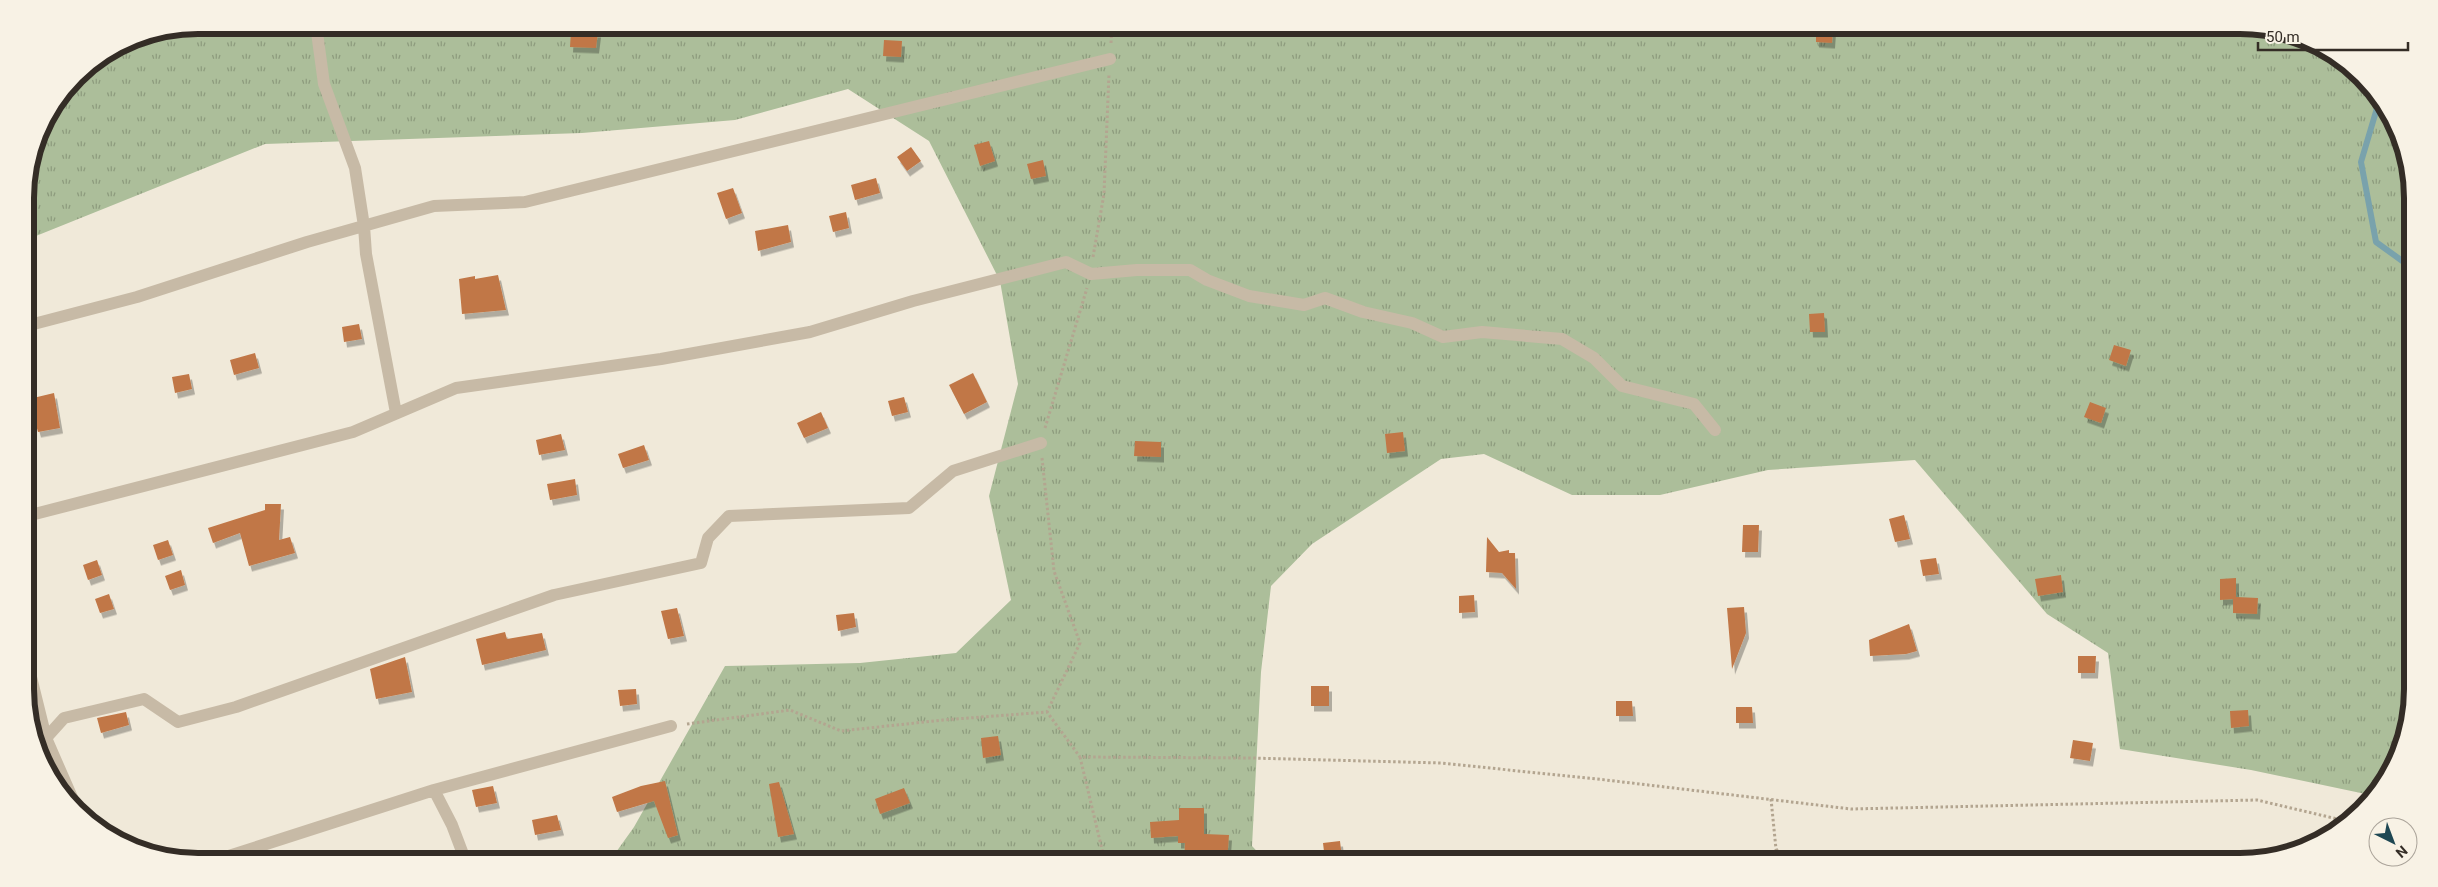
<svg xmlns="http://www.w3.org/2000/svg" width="2438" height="887" font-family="Roboto,sans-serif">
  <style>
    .grass { fill: url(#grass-tufts) }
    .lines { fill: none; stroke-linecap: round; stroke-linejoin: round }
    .stream { stroke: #79a2ac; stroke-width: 6 }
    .building { fill: #c17746; filter: url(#shadow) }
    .path { stroke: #b3a590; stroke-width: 3; stroke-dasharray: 2.5 2.5; stroke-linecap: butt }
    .minor { stroke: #c7baa6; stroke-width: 12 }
    .rim { fill: none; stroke: #342d26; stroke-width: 6 }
  </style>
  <defs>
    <pattern id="grass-tufts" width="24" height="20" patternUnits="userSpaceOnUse" patternTransform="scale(1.25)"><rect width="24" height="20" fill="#acbe9a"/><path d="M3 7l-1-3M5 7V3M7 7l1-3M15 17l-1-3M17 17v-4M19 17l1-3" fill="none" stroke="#8d9b7d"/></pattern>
    <filter id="shadow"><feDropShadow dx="3" dy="5.5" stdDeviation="0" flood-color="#0004"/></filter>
  </defs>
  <rect width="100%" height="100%" fill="#f0e9d9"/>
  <path class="grass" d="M198,25h2042l56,9 74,50 25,38 16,53 2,514 -9,56 -29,51 -124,-26 -131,-21 -12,-96 -61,-39 -132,-154 -147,10 -108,25h-88l-88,-41 -43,5 -129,85 -41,42 -10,86 -9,174 15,16h-658l25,-35 91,-161 135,-3 96,-10 55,-53 -22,-104 29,-112 -18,-103 -71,-140 -81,-52 -113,31 -153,13 -317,11 -239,96 -1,-54 18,-64 41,-54 48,-30z"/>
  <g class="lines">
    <path class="stream" d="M2380,98l-19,64 15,80 36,26"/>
  </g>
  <path class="building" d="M1816,27l17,1 -1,15 -16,-1z
    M571,31l27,1 -2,16 -26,-1z
    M884,40l18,1 -1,16 -18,-1z
    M989,141l6,20 -15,5 -6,-21z
    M911,147l10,14 -14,10 -10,-14z
    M1043,160l3,16 -15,3 -4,-15z
    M876,178l4,15 -25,7 -4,-15z
    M733,188l9,25 -16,6 -9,-26z
    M846,212l3,16 -16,4 -4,-16z
    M788,225l3,17 -33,9 -3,-20z
    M498,275l8,35 -44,4 -3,-35 16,-3v3z
    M1824,313l1,19h-15l-1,-18z
    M359,324l3,15 -18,3 -2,-15z
    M2114,345l17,5 -5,16 -17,-6z
    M255,353l4,15 -25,7 -4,-15z
    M973,373l14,29 -23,12 -15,-29z
    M189,374l3,15 -17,4 -3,-16z
    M54,393l6,35 -22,4 -9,-33z
    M904,397l4,15 -16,4 -4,-15z
    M2090,402l16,6 -5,15 -17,-6z
    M821,412l7,16 -24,10 -7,-15z
    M1403,432l2,19 -18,2 -2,-19z
    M561,434l4,16 -26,5 -3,-15z
    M1135,441l26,1v15l-27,-1z
    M644,445l5,15 -26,8 -5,-14z
    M575,479l2,16 -27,5 -3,-16z
    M265,504h16l-2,36 11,-3 5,16 -46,13 -9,-33 -27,10 -5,-15 57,-18z
    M1904,515l6,24 -15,3 -6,-23z
    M1743,525h16l-1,27h-16z
    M1487,537l12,15 10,-2v3h6l1,36 -14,-16 -16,-1z
    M168,540l5,15 -15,5 -5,-15z
    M1936,558l3,16 -16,2 -3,-16z
    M97,560l5,15 -14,5 -5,-15z
    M181,570l4,15 -15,5 -5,-14z
    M2061,575l2,17 -25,4 -3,-17z
    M2236,578v19l22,1 -1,16 -24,-1v-14l-13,1v-21z
    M109,594l5,15 -14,4 -5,-14z
    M1474,595l1,17 -16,1v-17z
    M1744,607l2,26 -14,36 -5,-61z
    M677,608l7,28 -16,3 -7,-28z
    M854,613l2,14 -18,4 -2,-16z
    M1909,624l8,27 -11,3 -36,2 -1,-16z
    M505,632l2,7 35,-6 4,17 -64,15 -6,-26z
    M2078,656h18l-1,17h-17z
    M405,657l7,35 -36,7 -6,-30z
    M1311,686h18v20h-18z
    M636,689l1,15 -17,2 -2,-16z
    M1616,701h16l1,15h-17z
    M1736,707h16l1,16h-17z
    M2248,710l1,16 -18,2 -1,-17z
    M126,712l3,13 -28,8 -4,-15z
    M998,736l3,19 -18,3 -2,-20z
    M2073,740l20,3 -3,18 -20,-3z
    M665,781l13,54 -10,3 -14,-37 -37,11 -5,-15 29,-11z
    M779,782l15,52 -16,3 -9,-53z
    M493,786l4,17 -21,4 -4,-17z
    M904,788l6,15 -30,11 -5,-15z
    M1179,808h25v26l25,1 -2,27h-43l1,-19h-7v-7l-27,2 -1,-16 29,-2z
    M557,815l4,15 -26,5 -3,-15z
    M1340,841l2,17 -17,2 -2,-17z"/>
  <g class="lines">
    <path class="path" d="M1111,43l1,-18
      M1093,257l11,-63 5,-120
      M1045,428l42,-140
      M1042,458l12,113 26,72 -33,69
      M687,724l103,-14 51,21 102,-11 104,-8 33,45 171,1 190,5 165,17 245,29 406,-9 93,22
      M1080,757l25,105
      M1771,799l5,50 10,13"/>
    <path class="minor" d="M316,25l8,59 31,84 9,58 2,28 30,159
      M26,326l111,-29 170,-55 127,-36 91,-4 585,-143
      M27,516l326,-84 103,-44 205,-29 149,-27 103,-31 153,-39 25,12 46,-4h53l17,10 42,16 55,9 21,-7 38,14 49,11 31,14 39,-5 80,7 32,19 28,28 72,18 21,26
      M28,665l18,73 31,71
      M36,739l10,-1 18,-20 80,-19 34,23 58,-15 318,-112 147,-32 7,-25 21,-22 180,-8 44,-37 88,-28
      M434,790l18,35 14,37
      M210,862l224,-72 237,-64"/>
  </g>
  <path d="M0 0H2438V887H0ZM198 34H2240A164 164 0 0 1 2404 198V689A164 164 0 0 1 2240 853H198A164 164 0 0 1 34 689V198A164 164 0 0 1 198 34Z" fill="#f8f2e5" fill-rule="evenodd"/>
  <path class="rim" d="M198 34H2240A164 164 0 0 1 2404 198V689A164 164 0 0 1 2240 853H198A164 164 0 0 1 34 689V198A164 164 0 0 1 198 34Z"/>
  <g transform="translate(2393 842) rotate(138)"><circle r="24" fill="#f8f2e5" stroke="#aaa399"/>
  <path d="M0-4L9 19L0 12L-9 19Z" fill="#1e4753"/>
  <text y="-8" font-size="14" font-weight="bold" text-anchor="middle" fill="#342d26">N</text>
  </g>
  <path d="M2258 42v8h150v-8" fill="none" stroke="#342d26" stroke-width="2.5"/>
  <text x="2266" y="42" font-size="15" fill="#342d26" stroke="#f8f2e5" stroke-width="4" paint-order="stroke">50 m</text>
</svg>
